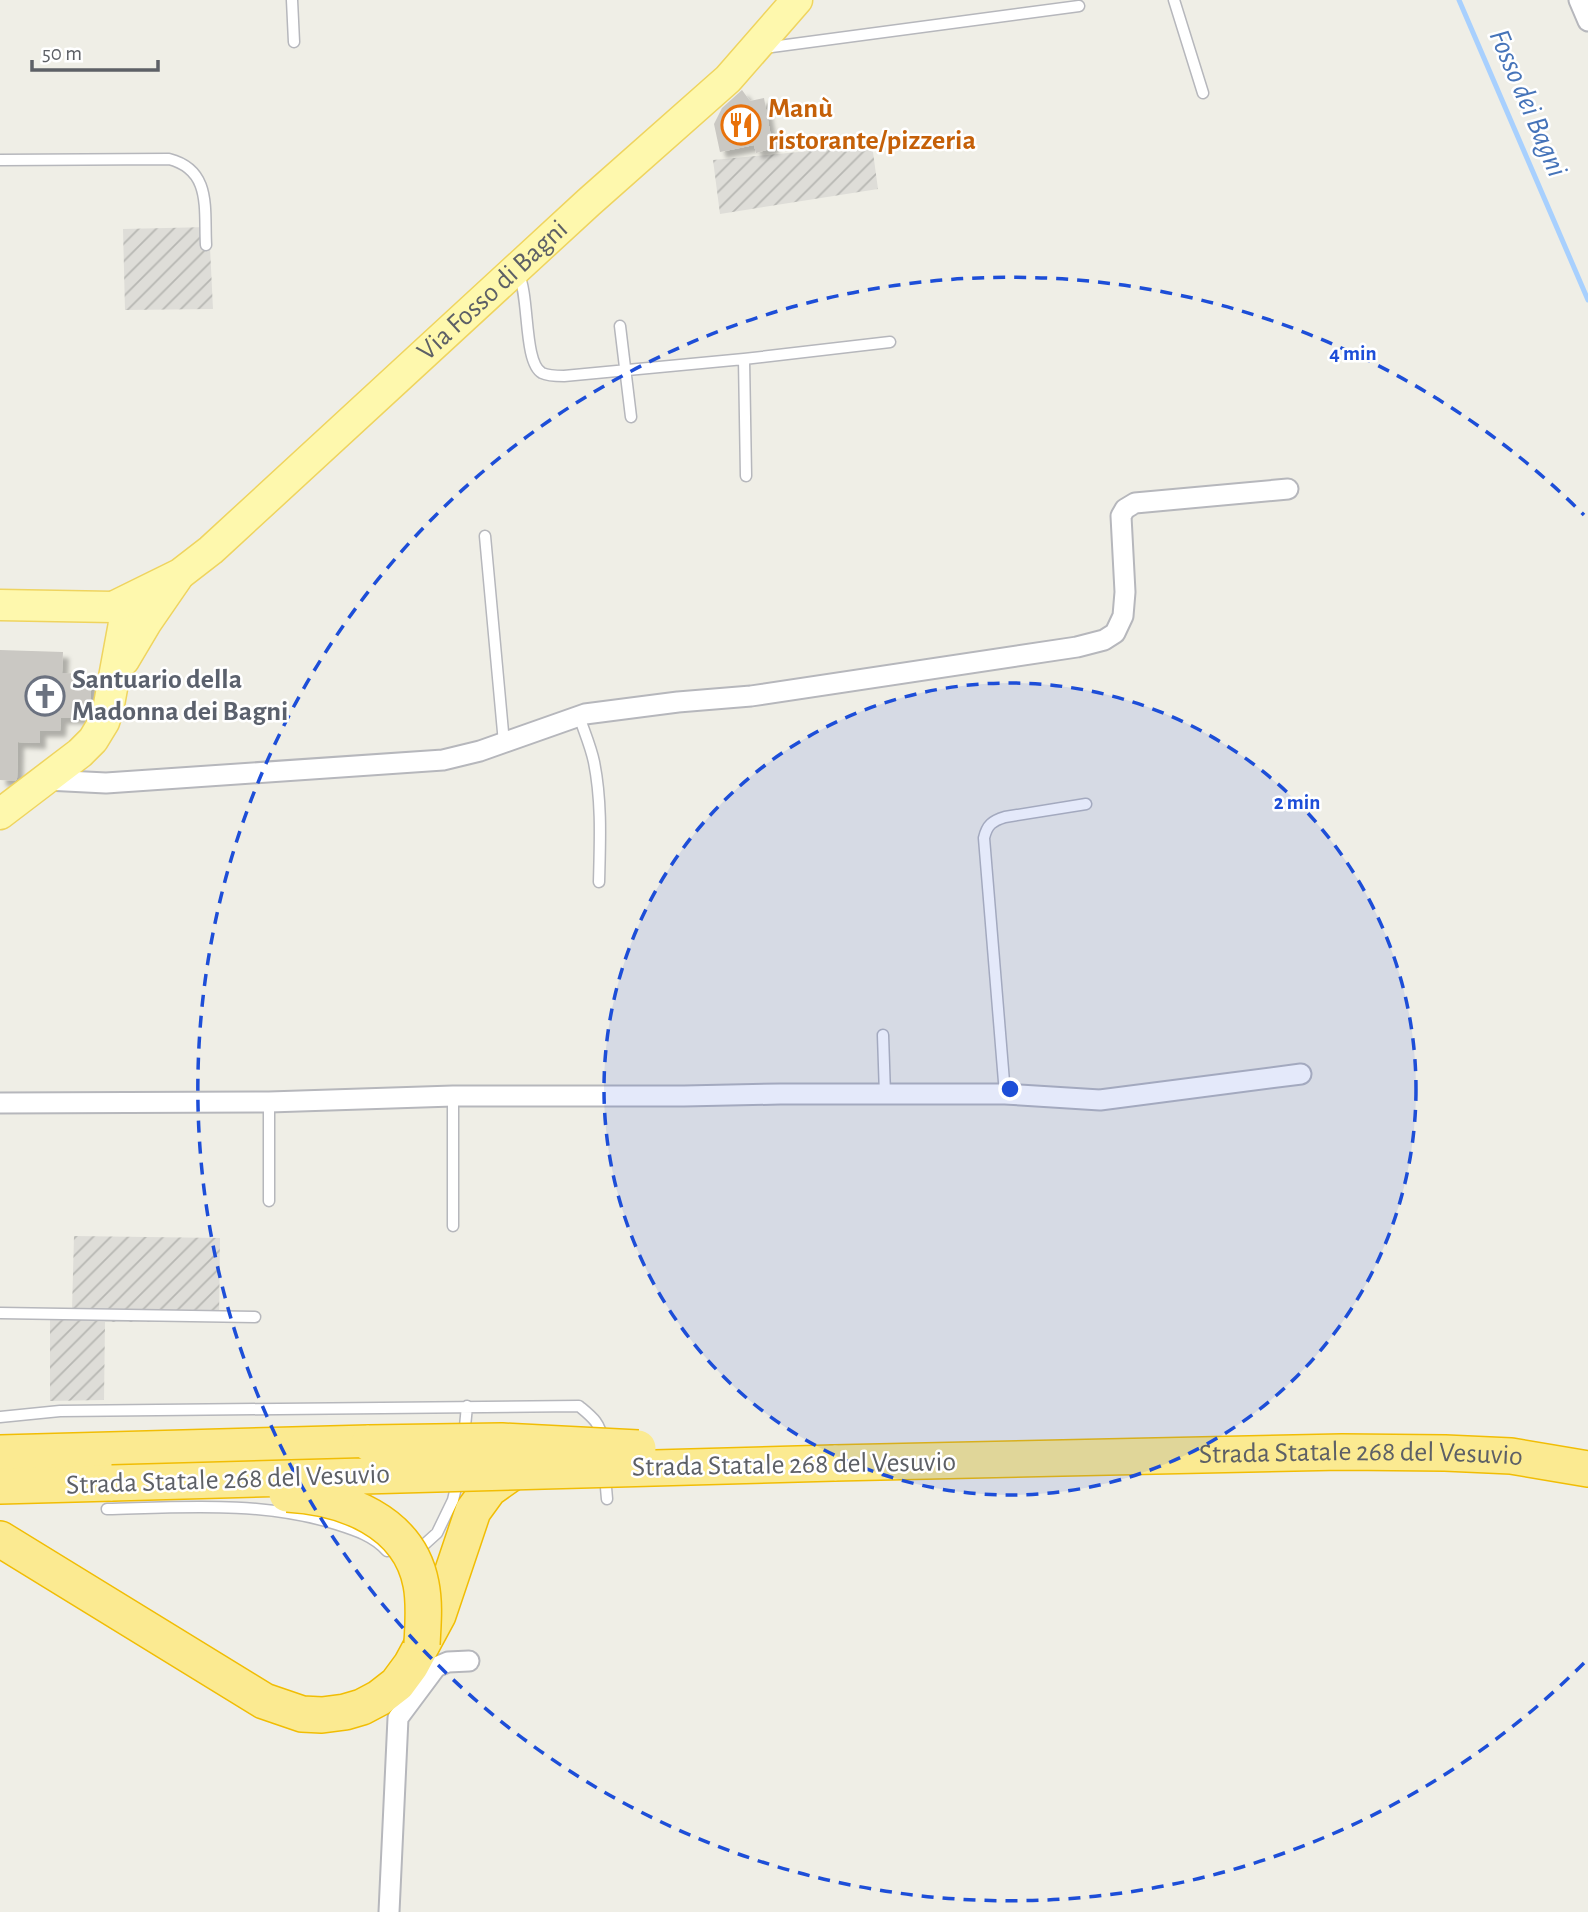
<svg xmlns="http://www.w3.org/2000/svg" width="1588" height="1912" font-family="'Alegreya Sans',sans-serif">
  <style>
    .industrial { fill: url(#industrial-furrows) }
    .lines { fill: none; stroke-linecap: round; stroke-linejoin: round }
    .stream { stroke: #a8d0fe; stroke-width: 5 }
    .building { fill: #cac8c3; filter: url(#shadow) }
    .lane-casing { stroke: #b6b7bc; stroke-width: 13 }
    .street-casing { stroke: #b6b7bc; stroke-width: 23 }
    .primary-casing { stroke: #efd45f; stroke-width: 33 }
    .highway-casing { stroke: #f1bd04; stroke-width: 38 }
    .lane { stroke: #fff; stroke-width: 10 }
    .street { stroke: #fff; stroke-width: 19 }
    .primary { stroke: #fef8ad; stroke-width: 30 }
    .highway { stroke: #fbea91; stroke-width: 35 }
    .highway-bridge-casing { stroke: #f1bd04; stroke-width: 38; stroke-linecap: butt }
    .highway-bridge { stroke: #fbea91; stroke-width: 35 }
    .ring { fill: none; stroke: #1d4ed8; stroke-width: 3.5; stroke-dasharray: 12 9 }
    .labels { text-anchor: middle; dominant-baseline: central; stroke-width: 5; stroke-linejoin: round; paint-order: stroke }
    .food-label { font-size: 28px; font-weight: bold; fill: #c56008; stroke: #fff; text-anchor: start }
    .street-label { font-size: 28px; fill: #5d6066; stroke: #fff }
    .worship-label { font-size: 28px; font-weight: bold; fill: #5b616d; stroke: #fff; text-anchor: start }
    .water-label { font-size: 30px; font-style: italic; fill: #4674b9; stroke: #fff }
    .centre { fill: #1d4ed8; stroke: #fff; stroke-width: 3.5 }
    .ring-label { font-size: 21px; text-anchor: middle; font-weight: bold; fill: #1d4ed8; stroke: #fff; stroke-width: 5; stroke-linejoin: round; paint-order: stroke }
  </style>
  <defs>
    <pattern id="industrial-furrows" width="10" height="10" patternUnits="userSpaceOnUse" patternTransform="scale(1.75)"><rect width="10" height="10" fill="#deddd8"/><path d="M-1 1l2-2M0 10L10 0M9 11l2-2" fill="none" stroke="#b7b7b3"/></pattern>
    <filter id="shadow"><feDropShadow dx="6" dy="6" stdDeviation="2" flood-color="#0004"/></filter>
  </defs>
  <rect width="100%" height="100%" fill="#efeee6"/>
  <path class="industrial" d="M872,145l6,44 -158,25 -7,-54z
    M209,227l4,82 -88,1 -2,-81z
    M74,1236l146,2 -1,84h-114l-1,78 -54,1v-91h22z"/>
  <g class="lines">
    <path class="stream" d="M1459,0l129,300"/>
  </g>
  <path class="building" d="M742,90l8,11 14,-3 9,50 -17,5 -2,-8 -34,7 -6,-28 8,-16z
    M0,650l63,2 -1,21 29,1 -1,34 -4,10h-25l-1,13h-20v12l-22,-1 -1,37 -2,2 -15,-1z"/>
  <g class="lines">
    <g class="lane-casing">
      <path id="lane" d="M292,0l2,42
        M1174,0l29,93
        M764,48l315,-42
        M0,160l169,-1c43,11 35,50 37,86
        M518,273c12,22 5,89 24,100 6,3 15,3 22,3l180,-17 146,-17
        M620,326l11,91
        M744,359l2,117
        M485,536l19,207
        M579,716c5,15 12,31 15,46 8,40 6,80 5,120
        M883,1035l2,60
        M1005,1094l-21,-256c3,-13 8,-17 21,-21l81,-13
        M453,1096v130
        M269,1102v99
        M0,1313l255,4
        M0,1417l60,-6 519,-5c12,10 22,17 23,34
        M464,1437l3,-31
        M605,1476l2,23
        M107,1509c77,-2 155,-8 229,15 19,6 38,12 51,27
        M416,1552l21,-19 16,-33 5,-21"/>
    </g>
    <g class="street-casing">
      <path id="street" d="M1579,0l9,21
        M46,780l60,3 337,-23 37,-9 105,-37 93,-12 73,-6 326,-49 27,-7 11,-7 8,-17 2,-24 -4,-76 4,-7 10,-6 153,-14
        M0,1103l269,-1 184,-6h231l96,-2h225l95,6 201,-26
        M389,1912l9,-194 38,-51 12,-5 21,-1"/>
    </g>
    <g class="primary-casing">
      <g id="primary">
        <path d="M0,605l113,2c8,4 10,8 11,16l-16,87 -4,12 -11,18 -13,13 -80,61"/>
        <path id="s1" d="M113,607l67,-33 31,-24 378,-348 139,-123 69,-79"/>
        <path d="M124,660l22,-37 31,-45"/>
      </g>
    </g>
    <g class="highway-casing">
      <g id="highway">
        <path d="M0,1453l369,-10"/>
        <path id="s2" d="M834,1463l508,-11 103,1 66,3 77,13"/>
        <path d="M0,1486l112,-3"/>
        <path d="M0,1539l264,162 38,13 20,1 23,-3 17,-5 17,-9 18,-14 14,-19 27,-50 35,-104 16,-22 24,-17"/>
      </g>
    </g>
    <use href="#lane" class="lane"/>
    <use href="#street" class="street"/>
    <use href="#primary" class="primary"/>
    <use href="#highway" class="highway"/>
    <g class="highway-bridge-casing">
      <path id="highway-bridge" d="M369,1443l133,-2 136,7
        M112,1483l722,-20
        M287,1494c57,3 122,27 134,90 4,20 2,40 1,60"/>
    </g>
    <use href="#highway-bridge" class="highway-bridge"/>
  </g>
  <circle cx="1010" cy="1089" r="406" fill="#1d4ed8" fill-opacity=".12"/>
  <g class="ring">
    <circle cx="1010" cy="1089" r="406"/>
    <path d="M1584 1663A812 812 0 1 1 1584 515"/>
  </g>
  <defs>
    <g id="restaurant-ring" transform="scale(2.0125)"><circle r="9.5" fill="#fff" stroke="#e8710a" stroke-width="1.5"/><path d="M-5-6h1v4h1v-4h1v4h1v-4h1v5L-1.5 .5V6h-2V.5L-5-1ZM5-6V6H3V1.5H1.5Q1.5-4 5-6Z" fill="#e8710a"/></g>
    <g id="church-ring" transform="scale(2.0125)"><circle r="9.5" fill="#fff" stroke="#6b7280" stroke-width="1.5"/><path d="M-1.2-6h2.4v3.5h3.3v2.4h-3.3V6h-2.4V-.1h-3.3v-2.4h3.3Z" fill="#6b7280"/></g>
  </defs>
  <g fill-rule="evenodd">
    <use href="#restaurant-ring" x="741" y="125"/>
    <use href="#church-ring" x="45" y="696"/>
  </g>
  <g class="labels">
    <g class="food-label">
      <text x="768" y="109">Manù<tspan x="768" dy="32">ristorante/pizzeria</tspan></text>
    </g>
    <g class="street-label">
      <text stroke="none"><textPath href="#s1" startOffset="497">Via Fosso di Bagni</textPath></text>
      <text stroke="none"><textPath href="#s2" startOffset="527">Strada Statale 268 del Vesuvio</textPath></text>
      <text transform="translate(794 1465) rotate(-1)">Strada Statale 268 del Vesuvio</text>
      <text transform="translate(228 1480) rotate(-2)">Strada Statale 268 del Vesuvio</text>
    </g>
    <g class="worship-label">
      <text x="72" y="680">Santuario della<tspan x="72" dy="32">Madonna dei Bagni</tspan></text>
    </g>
    <g class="water-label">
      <text transform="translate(1528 103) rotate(67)">Fosso dei Bagni</text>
    </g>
  </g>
  <circle cx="1010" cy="1089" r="10" class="centre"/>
  <g class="ring-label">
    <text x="1353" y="360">4 min</text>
    <text x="1297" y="809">2 min</text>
  </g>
  <path d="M32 60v10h126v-10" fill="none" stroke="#5d6066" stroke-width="3.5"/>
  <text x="42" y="60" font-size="21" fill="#5d6066" stroke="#ffffff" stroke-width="5" paint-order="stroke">50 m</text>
</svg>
